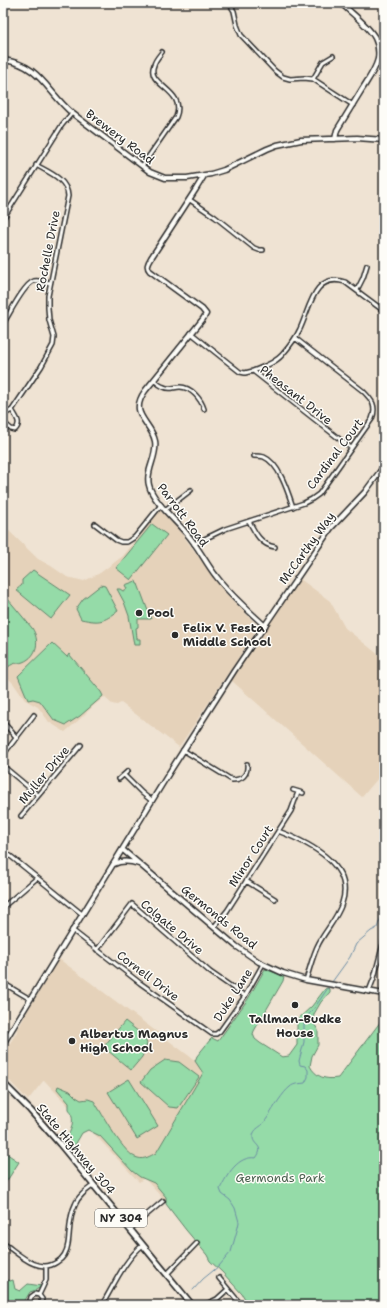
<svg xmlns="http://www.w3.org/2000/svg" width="387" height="1308" font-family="'Shantell Sans',sans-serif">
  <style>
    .built { fill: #e5d2ba }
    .green { fill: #95dba8; stroke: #60836a }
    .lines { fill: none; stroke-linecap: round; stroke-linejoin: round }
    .stream { stroke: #6c8da5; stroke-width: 1 }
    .street-casing { stroke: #2b2b2b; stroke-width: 6 }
    .secondary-casing { stroke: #2b2b2b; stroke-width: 7 }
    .primary-casing { stroke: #2b2b2b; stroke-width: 8 }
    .street { stroke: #fdfcf7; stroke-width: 3 }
    .secondary { stroke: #fdfcf7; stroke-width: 4 }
    .primary { stroke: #fdfcf7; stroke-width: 4.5 }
    .poi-dot { fill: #2b2b2b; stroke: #fdfcf7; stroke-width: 1.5 }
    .labels { text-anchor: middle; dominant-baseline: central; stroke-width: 3; stroke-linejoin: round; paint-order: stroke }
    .shield { fill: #fdfcf7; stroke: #6a6a68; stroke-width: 1 }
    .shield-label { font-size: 11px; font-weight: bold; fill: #2b2b2b }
    .street-label { font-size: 12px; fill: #2b2b2b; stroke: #fdfcf7 }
    .poi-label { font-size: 12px; font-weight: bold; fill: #2b2b2b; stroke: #fdfcf7; text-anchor: start }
    .park-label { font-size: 12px; fill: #4b6050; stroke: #fdfcf7 }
  </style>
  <rect width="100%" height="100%" fill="#efe3d3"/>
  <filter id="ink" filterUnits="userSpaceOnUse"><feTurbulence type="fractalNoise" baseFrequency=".025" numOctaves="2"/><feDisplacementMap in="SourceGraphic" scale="8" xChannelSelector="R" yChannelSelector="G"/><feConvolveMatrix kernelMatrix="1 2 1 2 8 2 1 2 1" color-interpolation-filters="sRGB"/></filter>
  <g filter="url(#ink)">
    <path class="built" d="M160,510l21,23 44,60 32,32v2l-1,4 -77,116 -58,-44 -4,2 -5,-1 -8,-7 -13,11 -11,11 -15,13 -16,-10 -11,-15 -13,-7 -12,-17 -10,-10v-150l5,7 30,29 13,7 16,11 17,4 16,-8 23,-17z
      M300,579l30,22 15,27 39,31v112l-22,26 -131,-117z
      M59,959l149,111 -35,126 -7,6 -22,-24 -5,4 -95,-102 -16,20 -25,-26v-20l12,-19 12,-23z"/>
    <path class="green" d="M152,524l15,11 -36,45 -15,-12z
      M33,570l37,25 -19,24 -35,-29 6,-5v-5z
      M136,581l1,3h1l13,35h-13v8l-2,1 1,11h3v6h-6l-5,-29 -5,-14 -7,-13h3l3,2 4,-2 -2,-4z
      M101,585l4,1 13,25c-15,11 -18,12 -37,8l-5,-10 7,-10z
      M3,593l29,35c8,12 6,28 -9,34 -7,2 -8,0 -15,5l-5,-6z
      M52,643l15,14 2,-3 32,38 2,4 -23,20 -14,9 -12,-5 -14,-19 -7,-2 -5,1 -10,-24z
      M265,969l19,7 -1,5 -29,50 -1,3 2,5 5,4 22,14 7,-1 8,-11v-25l15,-14 13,-17 2,-1 3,1v3l-9,10 -7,12 -1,8 5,8v15l-6,11 -2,10c6,11 15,14 28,12l46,-61v233l-3,1v6l3,2v6l-2,1 2,6v33h-135l-7,-11 -20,-22 -12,-11 -3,-6 -21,-25 -20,-26v-7l-12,-14 -14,-6 -8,-6 -32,-35 -12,-6 -6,3 -7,12c-13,-4 -4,-12 -3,-20 1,-5 0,-12 -3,-16v-6l-12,-14 1,-3 12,5 6,6 5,3 7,-1 6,2c8,12 30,55 44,57 6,2 12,-2 18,-5l47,-80 -8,-12 2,-5 13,-16 2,-2 6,3 30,-42z
      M125,1021l19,15 3,8 -5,13 -11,13 -24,-20 -2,-5z
      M165,1060l14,2 20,15 -21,31 -9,-1 -28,-25 9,-12z
      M129,1079l29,47 -21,13 -29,-47z
      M3,1151l16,11 -16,25v-19l2,-3 -2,-2z
      M3,1278l7,3 3,-1 2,9 5,2 8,-7 14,2 -6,4 -6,2 -8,13h-19z"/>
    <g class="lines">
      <path class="stream" d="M332,982l18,-25 6,-13 15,-13 6,-3 4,-11 3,-5
        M193,1290l10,-11 16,-13 12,-14 7,-25 1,-5 -4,-14 -5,-8 -8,-6 -2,-5c7,-14 18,-34 36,-31 10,-13 -4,-12 -3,-22 1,-7 6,-8 10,-12 2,-2 3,-5 5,-7 5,-8 15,-25 22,-30 4,-4 10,-3 15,-4l3,-6v-7l-3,-4 -5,-1 -1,-4 5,-19v-23l9,-9 15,-22"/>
      <g class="street-casing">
        <path id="street" d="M229,3l5,8 3,14 4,10 34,36 8,6 7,2 14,-1 9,1 40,26
          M313,79l10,-17 10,-6
          M142,166l34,-49c11,-28 -31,-31 -22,-52 1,-5 5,-9 8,-13
          M190,200l25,17 39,31 5,2h4
          M3,219l59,-94 10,-12
          M357,290l6,-12 4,-13
          M3,324c6,-9 21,-40 31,-43 5,-1 11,1 16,2
          M191,333l49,39 5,1 8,-2 98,77
          M253,371c10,-4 22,-8 29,-16 7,-8 14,-17 18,-26 10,-20 13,-57 45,-47l39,29
          M154,380c3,3 6,6 10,7 6,3 10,0 16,0 11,0 21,12 24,22
          M3,415l9,-5 29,-43 12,-22 1,-8 -5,-17 -1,-12v-12l20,-100c-1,-17 -18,-23 -32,-31
          M3,422l8,7 4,1c7,-7 1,-13 -3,-20
          M254,456c3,0 7,0 10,1 15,6 24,35 29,50
          M165,510l26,-20
          M249,521c6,12 12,24 26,26
          M95,524l21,16 5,2h6l8,-5 26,-32
          M194,544l31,-15 79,-26 8,-4 7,-5 53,-75c5,-13 0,-19 -9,-28l-68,-53
          M3,722l14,16
          M183,750l49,30c10,0 16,-5 15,-16
          M3,755l31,-40
          M3,766l35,29
          M124,775l18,18 10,8
          M119,779l9,-8
          M293,790l10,3
          M21,816l60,-71
          M278,831c29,11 77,34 64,72 -4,14 -16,27 -23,40 -6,11 -9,25 -13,37
          M3,850l79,64
          M246,881l29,18
          M3,907l34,-29
          M214,927l13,-16 64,-100 7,-19
          M72,930l68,53 72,51h4l4,-3 25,-35 18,-32
          M97,950l35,-46 78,68 35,24
          M3,983l27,16
          M369,991l5,-13 10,-38
          M130,1229l33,-28
          M3,1243c15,10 35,32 54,19 7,-4 10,-11 11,-18 2,-12 1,-28 7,-39 3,-9 12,-15 19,-20
          M167,1274l30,-31
          M219,1278l9,11
          M39,1295l7,-15v-14
          M39,1295l3,4 -2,6
          M33,1305l-3,-4 1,-4 4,-3 4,1
          M102,1305c12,-20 23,-46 41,-60
          M204,1305l13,-6 11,-10 10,12"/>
      </g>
      <g class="secondary-casing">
        <path id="secondary" d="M3,60c37,4 44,32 69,53l78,59 15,6h22l24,-4 13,-4 43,-21 10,-4 24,-5 56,-2 27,2
          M335,139l2,-9c8,-13 16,-26 24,-39 6,-10 14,-20 17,-32 1,-7 0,-15 -3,-21 -7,-13 -24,-25 -34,-35
          M204,176l-8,13 -45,69c-3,5 -5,9 -1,13l52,38 4,5 -3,5 -58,72c-17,24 6,30 10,50 3,15 -10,30 -6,44 3,15 27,36 37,48 12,13 19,29 30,43 14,19 32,34 49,50
          M123,850l113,96 23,16 24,11 23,7 78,14
          M114,864c8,-4 16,-3 25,0
          M3,1044l166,-271 65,-102 97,-143 34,-36 19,-26"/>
      </g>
      <g class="primary-casing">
        <path id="primary" d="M3,1083l27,27 30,34 132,161"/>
      </g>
      <use href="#street" class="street"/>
      <use href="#secondary" class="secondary"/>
      <use href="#primary" class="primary"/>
    </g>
  </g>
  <g class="poi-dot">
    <circle cx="139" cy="613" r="4"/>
    <circle cx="175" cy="635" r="4"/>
    <circle cx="295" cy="1005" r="4"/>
    <circle cx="72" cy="1041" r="4"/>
  </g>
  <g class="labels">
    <rect class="shield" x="95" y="1209" width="52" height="18" rx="3"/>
    <g class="shield-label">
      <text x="121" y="1218">NY 304</text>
    </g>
    <g class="street-label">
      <text transform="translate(120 137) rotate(37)">Brewery Road</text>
      <text transform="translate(48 251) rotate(-79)">Rochelle Drive</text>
      <text transform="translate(296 395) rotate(38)">Pheasant Drive</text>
      <text transform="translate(335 454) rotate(-53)">Cardinal Court</text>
      <text transform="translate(183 515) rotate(53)">Parrott Road</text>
      <text transform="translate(307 548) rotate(-54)">McCarthy Way</text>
      <text transform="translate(44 775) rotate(-50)">Muller Drive</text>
      <text transform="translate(251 856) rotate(-57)">Minor Court</text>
      <text transform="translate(219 917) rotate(39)">Germonds Road</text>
      <text transform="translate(172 927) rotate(40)">Colgate Drive</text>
      <text transform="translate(148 976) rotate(37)">Cornell Drive</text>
      <text transform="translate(233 995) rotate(-57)">Duke Lane</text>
      <text transform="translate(76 1149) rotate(50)">State Highway 304</text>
    </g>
    <g class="poi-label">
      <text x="147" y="613">Pool</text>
      <text x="183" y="628">Felix V. Festa<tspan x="183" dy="14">Middle School</tspan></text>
      <text x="295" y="1019" text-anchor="middle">Tallman-Budke<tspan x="295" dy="14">House</tspan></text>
      <text x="80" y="1034">Albertus Magnus<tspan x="80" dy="14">High School</tspan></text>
    </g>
    <g class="park-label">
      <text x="280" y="1178">Germonds Park</text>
    </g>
  </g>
  <rect width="387" height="1308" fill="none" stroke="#fdfcf7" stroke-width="16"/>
  <rect x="8" y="8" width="371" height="1292" fill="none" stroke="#2b2b2b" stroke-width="1.5" filter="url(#ink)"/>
</svg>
